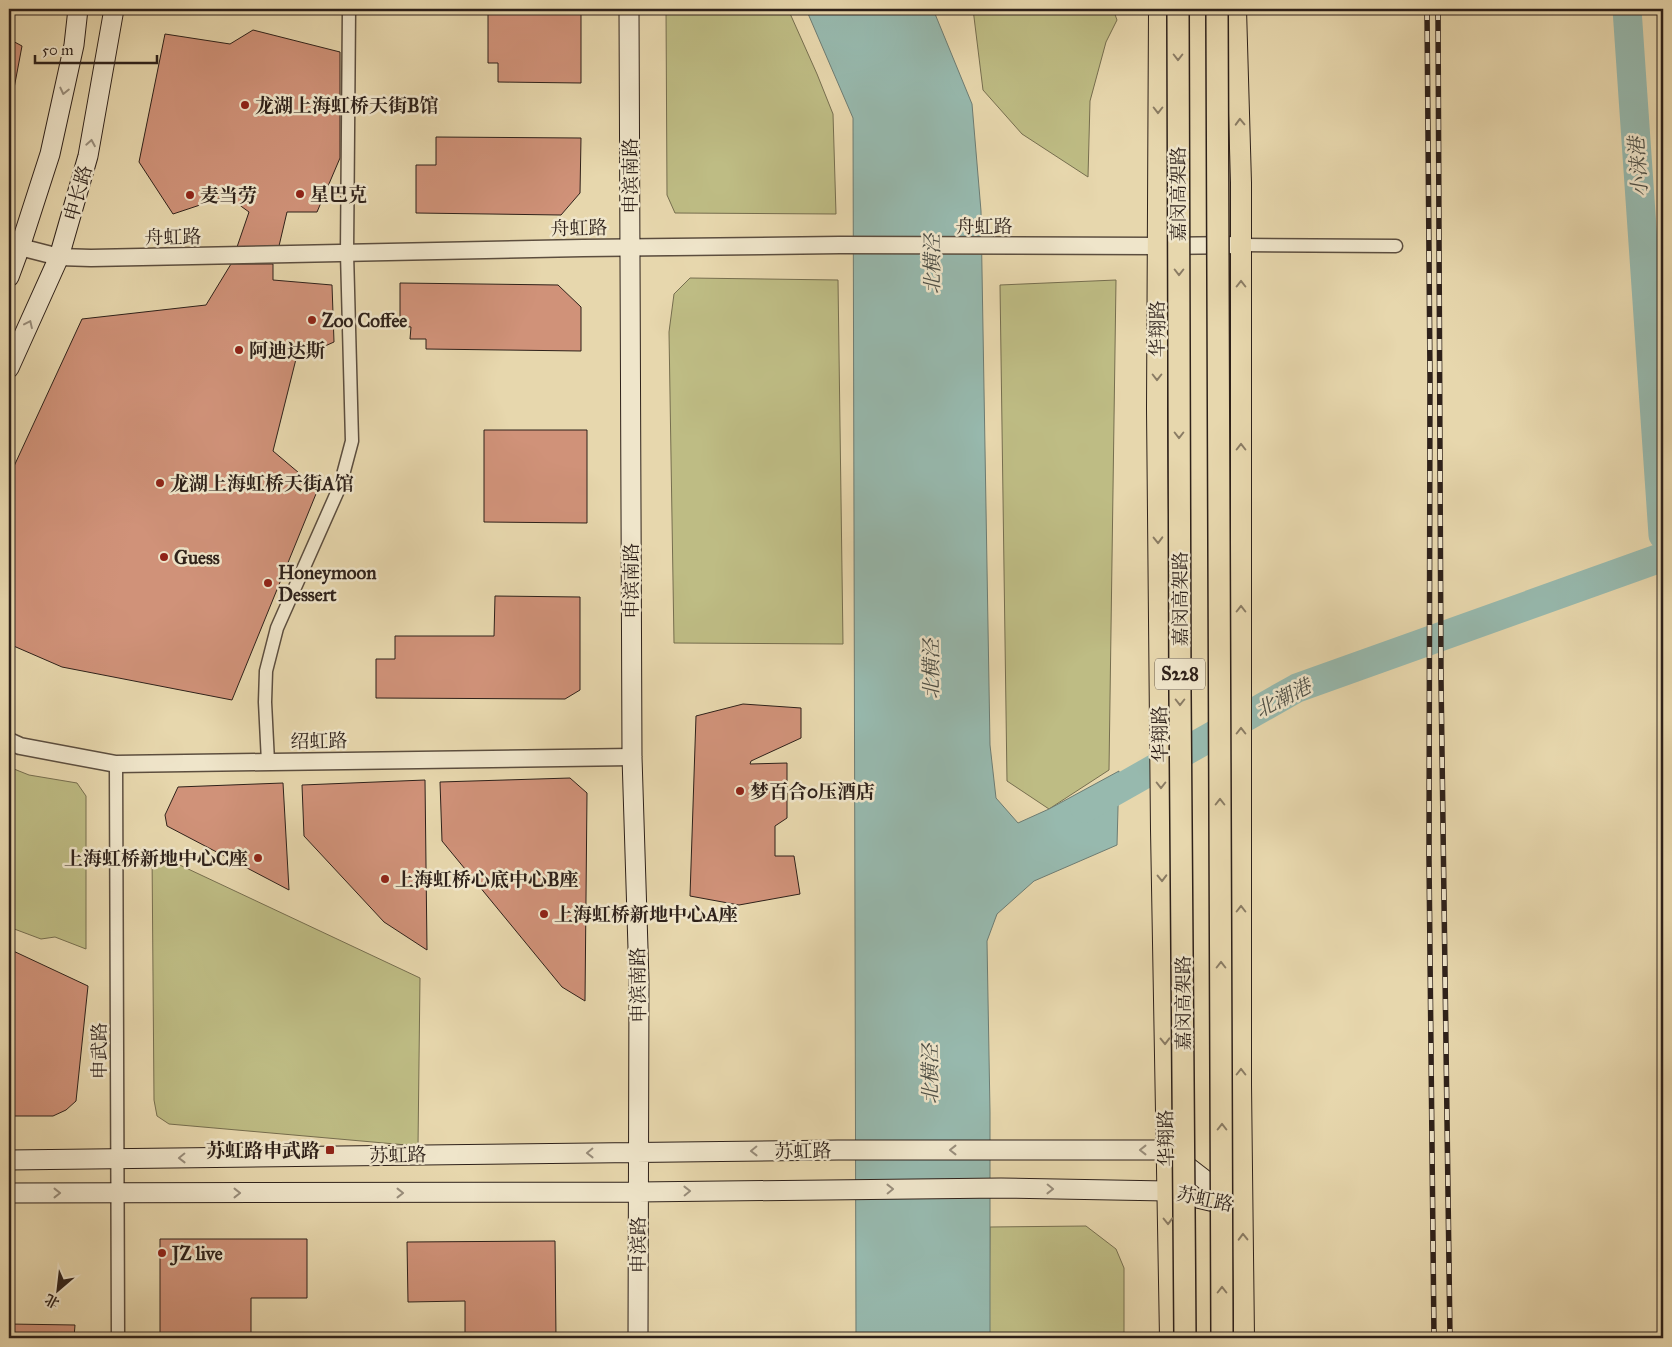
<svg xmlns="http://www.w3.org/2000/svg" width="1672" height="1347" font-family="'IM FELL Great Primer','Noto Serif SC',serif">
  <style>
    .green { fill: #bebc84; stroke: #766e4f }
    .water { fill: #97b9ae; stroke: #6d7c73 }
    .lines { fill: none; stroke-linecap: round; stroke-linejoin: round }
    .river { stroke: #97b9ae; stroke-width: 29 }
    .building { fill: #d09279; stroke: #2e211a }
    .minor-casing { stroke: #5c4e3f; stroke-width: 15 }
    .tertiary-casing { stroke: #5c4e3f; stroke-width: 19 }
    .secondary-casing { stroke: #2e211a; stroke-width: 21 }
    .primary-casing { stroke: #2e211a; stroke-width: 22 }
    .minor { stroke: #efe5ca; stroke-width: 12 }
    .tertiary { stroke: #efe5ca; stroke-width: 16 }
    .secondary { stroke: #efe5ca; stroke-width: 19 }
    .primary { stroke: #e7d7ad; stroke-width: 20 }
    .rail-casing { stroke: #2e211a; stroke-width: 5.5 }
    .rail { stroke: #efe5ca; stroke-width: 4; stroke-dasharray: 11; stroke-linecap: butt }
    .trunk-bridge-casing { stroke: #2e211a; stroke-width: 24; stroke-linecap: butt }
    .trunk-bridge { stroke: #e7d7ad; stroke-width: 21 }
    .oneway { stroke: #8a7c64 }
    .oneway2 { stroke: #988d7b }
    .poi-dot { fill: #8f2418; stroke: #efe5ca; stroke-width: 2 }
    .labels { text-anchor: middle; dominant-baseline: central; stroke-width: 5; stroke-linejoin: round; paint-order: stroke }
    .shield { fill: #efe5ca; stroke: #685c4f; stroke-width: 1 }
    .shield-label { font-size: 18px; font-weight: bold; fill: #2e211a }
    .poi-label { font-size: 19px; font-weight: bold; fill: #2e211a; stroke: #efe5ca; text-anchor: start }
    .street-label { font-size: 19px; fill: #2e211a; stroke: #efe5ca }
    .water-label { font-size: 20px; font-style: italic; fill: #4e4f46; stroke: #efe5ca }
  </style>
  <rect width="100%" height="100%" fill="#e7d7ad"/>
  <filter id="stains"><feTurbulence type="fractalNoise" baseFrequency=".004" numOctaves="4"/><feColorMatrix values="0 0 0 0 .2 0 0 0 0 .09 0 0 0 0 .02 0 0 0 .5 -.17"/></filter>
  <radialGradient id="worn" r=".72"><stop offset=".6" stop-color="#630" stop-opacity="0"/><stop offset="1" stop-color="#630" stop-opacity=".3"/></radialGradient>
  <path class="green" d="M666,9h122l29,65 16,40 3,100 -161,-1 -8,-18z
    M973,9h140l4,11 -11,22 -16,59 -2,76 -66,-43 -39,-44z
    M690,278l148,2 5,364 -169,-1 -5,-311 5,-38z
    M1116,280l-7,490 -60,39 -42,-28 -7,-496z
    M9,767l20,8 48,8 9,13v153l-31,-12 -14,2 -32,-12z
    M152,852l268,126 -2,168 -249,-22 -12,-8 -3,-16z
    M1086,1226l30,23 8,19v70h-135l1,-111z"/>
  <path class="water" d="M806,9h127l39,95 9,107 9,534 6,53 22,25 31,-14 70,-38 -2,74 -83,36 -37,33 -10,27 3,171v226h-134l-3,-1220z"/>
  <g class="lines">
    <path class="river" d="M1627,9l36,526
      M1085,808l212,-120 366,-131"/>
  </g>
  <path class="building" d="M488,9h93v74l-83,-1v-19h-10z
    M253,30l87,22v106l-23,54h-30l-8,34 -42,1 12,-35 -22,-16 -54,18 -34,-52 26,-128 65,10z
    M9,39l13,7 -13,69z
    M436,137l145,1 -1,55 -19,22 -145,-2v-48h20z
    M231,264h42v16l59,5 2,57 -38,17 -23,92 45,38 -86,211 -170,-33 -53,-23v-167l73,-158 124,-14z
    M400,283l158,2 23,22v44l-155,-2v-10h-16l1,-12 -11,-1z
    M484,430h103v93l-103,-1z
    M495,596l85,1v93l-15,9 -189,-1v-39h19v-23h99z
    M743,704l58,4v30l-50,23 -1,3 37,-1v55l-12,8v30h19l6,38 -61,11 -49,-9 6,-180z
    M570,778l17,15 -2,208 -23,-14 -120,-146 -2,-59z
    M425,780l2,170 -43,-28 -80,-86 -2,-51z
    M283,783l6,107 -122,-64 -2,-11 13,-28z
    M9,949l79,37 -12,115 -10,9 -13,6h-44z
    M160,1239h147v59h-56v40h-91z
    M555,1241l1,97h-91v-37l-57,1 -1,-60z
    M9,1324l66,1 -1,13h-65z"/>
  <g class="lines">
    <g class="minor-casing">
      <path id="minor" d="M1241,245l155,1
        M268,762l-3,-60 1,-31 11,-43 63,-142 12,-45 -5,-188 2,-244
        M116,764l2,574"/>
    </g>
    <g class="tertiary-casing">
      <path id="tertiary" d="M9,242l11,5 39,10 32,1 492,-10 257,-3 317,1 84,-1
        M9,741l11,5 96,18 516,-7"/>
    </g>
    <g class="secondary-casing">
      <path id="secondary" d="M629,9l3,748 7,223 -1,358
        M9,277l11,-30 30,-93 24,-109 4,-36
        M9,368l50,-111 29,-101 26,-147
        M9,1160l829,-10h328l65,50
        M9,1193l629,-1 363,-4 166,3 69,16"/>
    </g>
    <g class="primary-casing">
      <path id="primary" d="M1159,9l-2,400 4,421 9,508
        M1236,9l5,174v902l3,253"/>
    </g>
    <use href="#minor" class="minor"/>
    <use href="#tertiary" class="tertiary"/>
    <use href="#secondary" class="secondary"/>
    <use href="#primary" class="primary"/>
    <g class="rail-casing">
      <path id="rail" d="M1427,9l3,368 -1,482 5,479
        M1438,9l3,670 9,659"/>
    </g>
    <use href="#rail" class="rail"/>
    <g class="trunk-bridge-casing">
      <path id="trunk-bridge" d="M1178,9l2,685 5,644
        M1217,9l5,1329"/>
    </g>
    <use href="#trunk-bridge" class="trunk-bridge"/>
  </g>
  <defs><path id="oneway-chevron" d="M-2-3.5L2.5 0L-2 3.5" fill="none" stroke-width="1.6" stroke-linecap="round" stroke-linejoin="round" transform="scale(1.25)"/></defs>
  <g class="oneway">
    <use href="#oneway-chevron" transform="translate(1178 57) rotate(90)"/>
    <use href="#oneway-chevron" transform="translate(1158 110) rotate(90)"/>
    <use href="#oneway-chevron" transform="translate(1240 122) rotate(-92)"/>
    <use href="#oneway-chevron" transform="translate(1179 272) rotate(90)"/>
    <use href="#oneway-chevron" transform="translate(1241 284) rotate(-90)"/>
    <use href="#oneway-chevron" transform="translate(1157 377) rotate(90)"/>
    <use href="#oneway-chevron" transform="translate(1179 435) rotate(90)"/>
    <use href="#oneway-chevron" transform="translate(1241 447) rotate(-90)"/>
    <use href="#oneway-chevron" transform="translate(1158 540) rotate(89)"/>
    <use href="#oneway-chevron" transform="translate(1241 609) rotate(-90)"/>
    <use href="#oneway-chevron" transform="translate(1180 702) rotate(90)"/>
    <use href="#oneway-chevron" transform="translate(1241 731) rotate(-90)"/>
    <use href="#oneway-chevron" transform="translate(1161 785) rotate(90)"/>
    <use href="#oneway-chevron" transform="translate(1220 802) rotate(-90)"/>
    <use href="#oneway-chevron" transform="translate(1162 878) rotate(89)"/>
    <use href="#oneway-chevron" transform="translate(1241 909) rotate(-90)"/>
    <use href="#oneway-chevron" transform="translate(1221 965) rotate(-90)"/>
    <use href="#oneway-chevron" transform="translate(1165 1041) rotate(89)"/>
    <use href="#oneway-chevron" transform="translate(1241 1072) rotate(-90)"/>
    <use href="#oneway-chevron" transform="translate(1222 1127) rotate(-90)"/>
    <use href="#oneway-chevron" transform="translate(1168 1221) rotate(89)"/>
    <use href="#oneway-chevron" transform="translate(1243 1237) rotate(-91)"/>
    <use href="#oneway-chevron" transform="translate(1222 1290) rotate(-90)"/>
  </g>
  <g class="oneway2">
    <use href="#oneway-chevron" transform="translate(64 91) rotate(103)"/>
    <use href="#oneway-chevron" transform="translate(91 143) rotate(-80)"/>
    <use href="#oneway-chevron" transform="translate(29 324) rotate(-65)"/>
    <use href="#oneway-chevron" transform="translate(953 1150) rotate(180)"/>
    <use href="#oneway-chevron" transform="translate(1143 1150) rotate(-180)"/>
    <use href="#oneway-chevron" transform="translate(754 1151) rotate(179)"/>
    <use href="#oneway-chevron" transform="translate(590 1153) rotate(179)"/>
    <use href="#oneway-chevron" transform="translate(182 1158) rotate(179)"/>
    <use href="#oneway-chevron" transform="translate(890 1189) rotate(-1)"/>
    <use href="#oneway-chevron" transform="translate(1050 1189) rotate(1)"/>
    <use href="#oneway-chevron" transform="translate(687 1191) rotate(-1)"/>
    <use href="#oneway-chevron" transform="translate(57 1193)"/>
    <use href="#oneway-chevron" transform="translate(237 1193)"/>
    <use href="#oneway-chevron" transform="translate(400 1193)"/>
  </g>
  <g class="poi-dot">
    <circle cx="245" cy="105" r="5"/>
    <circle cx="300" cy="194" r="5"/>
    <circle cx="190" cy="195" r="5"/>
    <circle cx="312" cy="320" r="5"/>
    <circle cx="239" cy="350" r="5"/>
    <circle cx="160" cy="483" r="5"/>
    <circle cx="164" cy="557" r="5"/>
    <circle cx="268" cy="583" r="5"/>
    <circle cx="740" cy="791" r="5"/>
    <circle cx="258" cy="858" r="5"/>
    <circle cx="385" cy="879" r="5"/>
    <circle cx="544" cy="914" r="5"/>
    <rect x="325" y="1145" width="10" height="10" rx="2.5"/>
    <circle cx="162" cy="1253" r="5"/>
  </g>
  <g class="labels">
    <rect class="shield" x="1155" y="658.5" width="50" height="31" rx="4"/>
    <g class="shield-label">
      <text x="1180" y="674">S228</text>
    </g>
    <g class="poi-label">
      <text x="255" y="105">龙湖上海虹桥天街B馆</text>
      <text x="310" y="194">星巴克</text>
      <text x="200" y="195">麦当劳</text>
      <text x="322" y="320">Zoo Coffee</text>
      <text x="249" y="350">阿迪达斯</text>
      <text x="170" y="483">龙湖上海虹桥天街A馆</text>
      <text x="174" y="557">Guess</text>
      <text x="278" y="572">Honeymoon<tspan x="278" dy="22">Dessert</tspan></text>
      <text x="750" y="791">梦百合0压酒店</text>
      <text x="248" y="858" text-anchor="end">上海虹桥新地中心C座</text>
      <text x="395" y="879">上海虹桥心底中心B座</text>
      <text x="554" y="914">上海虹桥新地中心A座</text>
      <text x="320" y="1150" text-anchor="end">苏虹路申武路</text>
      <text x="172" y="1253">JZ live</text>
    </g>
    <g class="street-label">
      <text transform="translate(630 176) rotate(-90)">申滨南路</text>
      <text transform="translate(78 193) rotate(-74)">申长路</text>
      <text transform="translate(1178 194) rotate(-90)">嘉闵高架路</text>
      <text x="984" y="226">舟虹路</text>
      <text transform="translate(579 228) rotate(-1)">舟虹路</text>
      <text transform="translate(173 237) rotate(-1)">舟虹路</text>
      <text transform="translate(1157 329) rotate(-90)">华翔路</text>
      <text transform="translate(631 581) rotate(-90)">申滨南路</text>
      <text transform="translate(1180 599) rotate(-90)">嘉闵高架路</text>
      <text transform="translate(1160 734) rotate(-91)">华翔路</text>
      <text transform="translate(319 741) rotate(-1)">绍虹路</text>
      <text transform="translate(638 985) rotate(-91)">申滨南路</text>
      <text transform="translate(1183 1003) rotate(-90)">嘉闵高架路</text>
      <text transform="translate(99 1051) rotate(-90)">申武路</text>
      <text transform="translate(1166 1138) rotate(-91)">华翔路</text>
      <text transform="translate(803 1151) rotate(-1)">苏虹路</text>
      <text transform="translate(398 1155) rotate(-1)">苏虹路</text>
      <text transform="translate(1205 1199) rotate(12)">苏虹路</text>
      <text transform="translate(638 1245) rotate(-90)">申滨路</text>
    </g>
    <g class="water-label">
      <text transform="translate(1638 167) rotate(-94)">小涞港</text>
      <text transform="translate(932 264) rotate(-90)">北横泾</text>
      <text transform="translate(931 669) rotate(-90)">北横泾</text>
      <text transform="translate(1283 698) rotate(-27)">北潮港</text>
      <text transform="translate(930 1074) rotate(-90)">北横泾</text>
    </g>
  </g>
  <rect width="1672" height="1347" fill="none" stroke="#e7d7ad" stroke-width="30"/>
  <rect x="10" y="10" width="1652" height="1327" fill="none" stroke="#2e211a" stroke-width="2.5"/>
  <rect x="15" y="15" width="1642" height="1317" fill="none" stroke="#2e211a"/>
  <g transform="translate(58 1290) rotate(208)" stroke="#efe5ca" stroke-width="4" paint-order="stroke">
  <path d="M0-4L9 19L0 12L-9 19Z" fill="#2e211a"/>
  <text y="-8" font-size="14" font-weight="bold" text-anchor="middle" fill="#2e211a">北</text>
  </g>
  <path d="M35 55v8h122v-8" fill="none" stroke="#2e211a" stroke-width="2.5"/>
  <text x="42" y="55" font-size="15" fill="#2e211a" stroke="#efe5ca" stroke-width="4" paint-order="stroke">50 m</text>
  <rect width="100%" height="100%" filter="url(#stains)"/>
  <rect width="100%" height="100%" fill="url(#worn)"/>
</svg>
